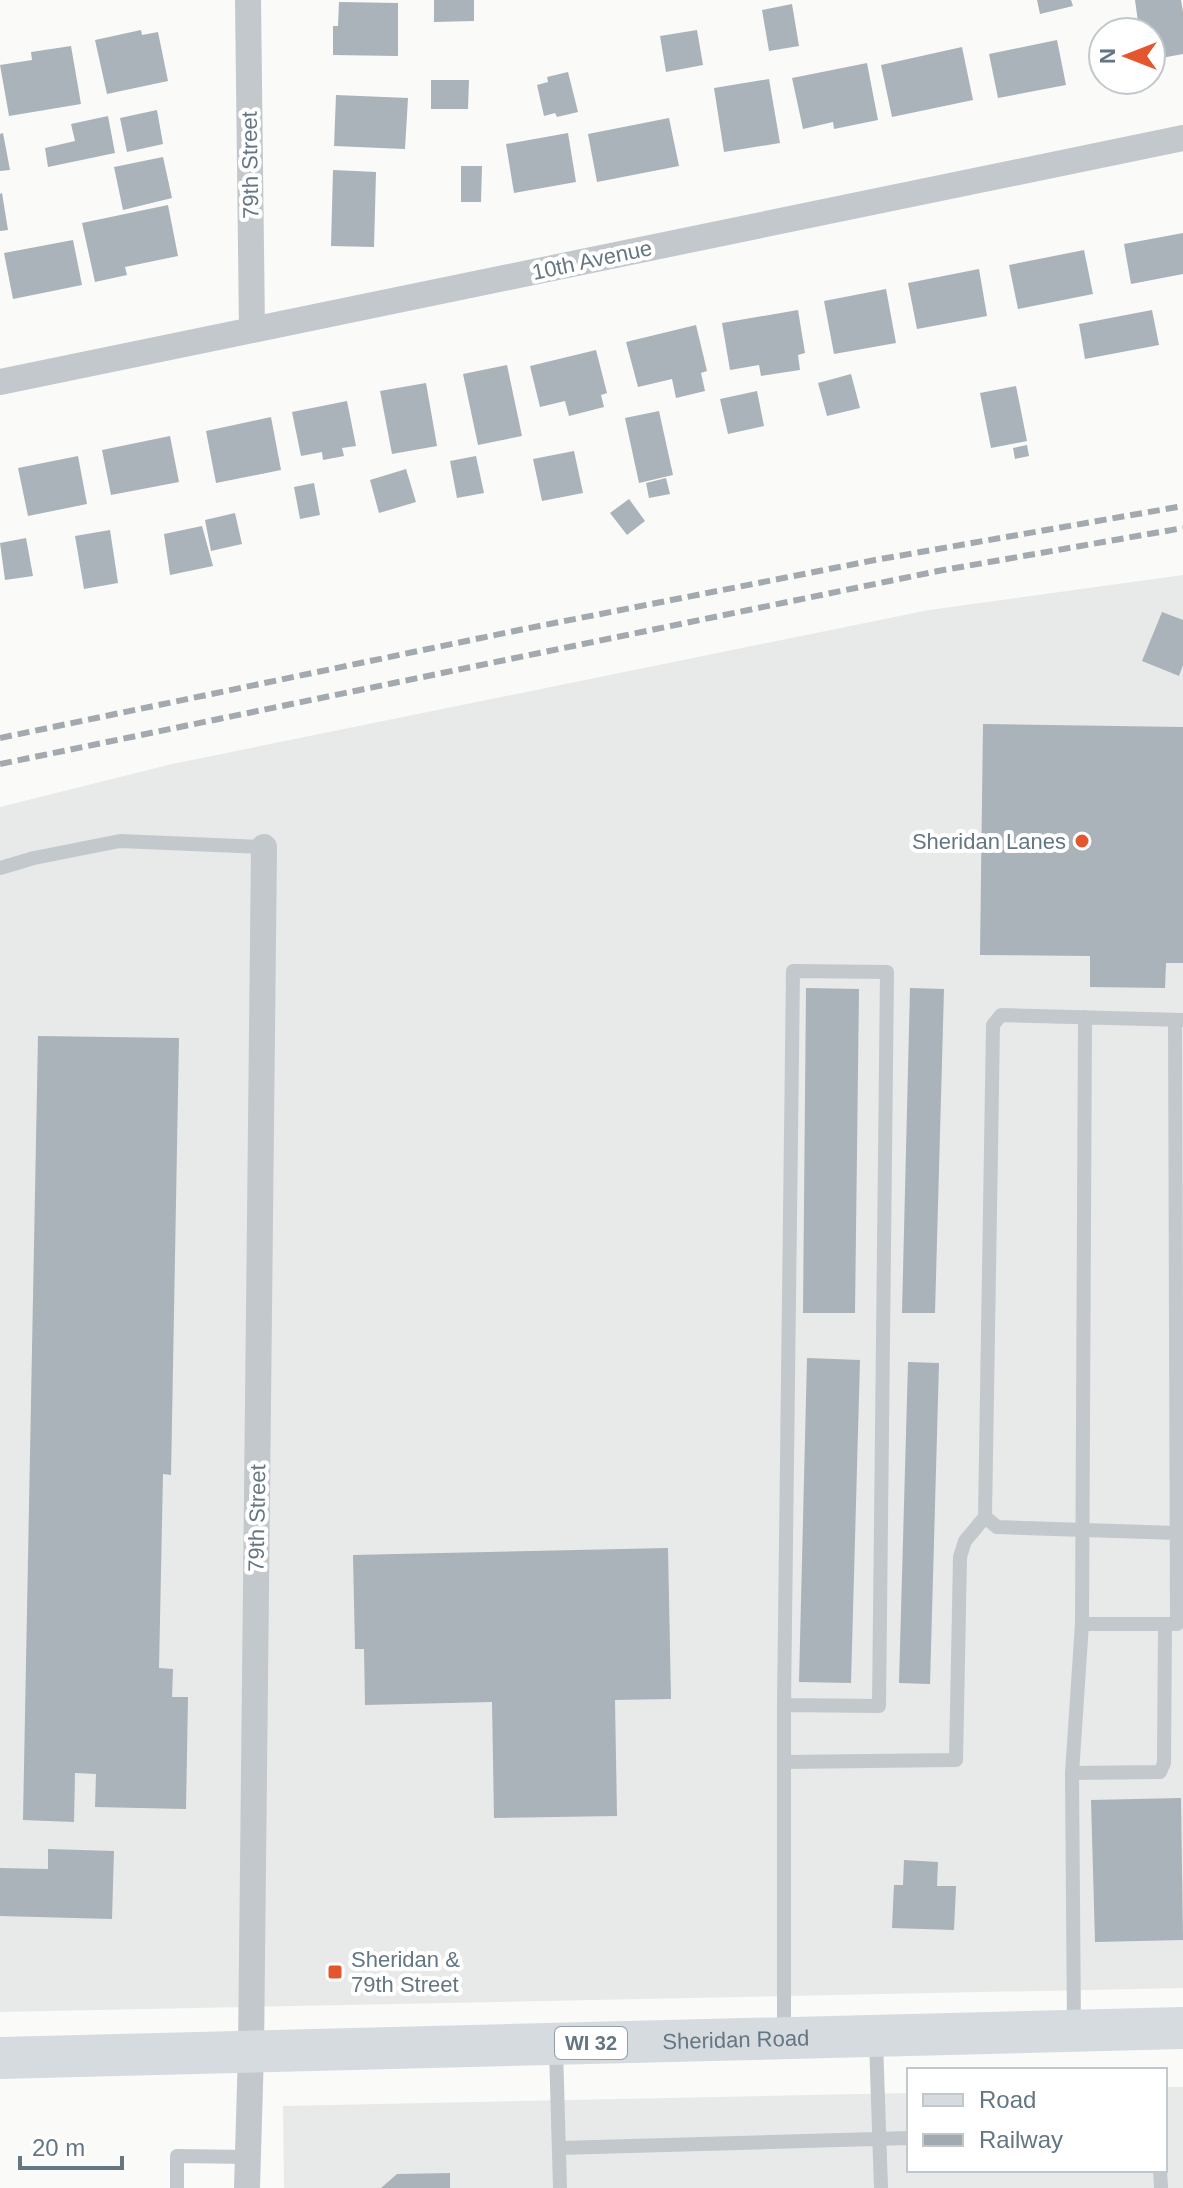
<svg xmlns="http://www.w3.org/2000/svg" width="1183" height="2188" font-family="Arial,sans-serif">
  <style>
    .built { fill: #e8e9e9 }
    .building { fill: #aab3b9 }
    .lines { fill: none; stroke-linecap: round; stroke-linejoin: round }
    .service { stroke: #c3c8cc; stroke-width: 14 }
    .minor { stroke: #c3c8cc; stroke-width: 26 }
    .primary { stroke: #d6dbdf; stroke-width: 42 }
    .rail { stroke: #a2aab0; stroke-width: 6; stroke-dasharray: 12 6; stroke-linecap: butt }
    .poi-dot { fill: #e4572e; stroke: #fff; stroke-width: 3 }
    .labels { text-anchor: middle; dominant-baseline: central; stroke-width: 8; stroke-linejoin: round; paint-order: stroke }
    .shield { fill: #fff; stroke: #939fa8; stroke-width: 2 }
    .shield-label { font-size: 20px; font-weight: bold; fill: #657683 }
    .street-label { font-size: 22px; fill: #657683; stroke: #fff }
    .poi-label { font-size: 22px; fill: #657683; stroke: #fff; text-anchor: end }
  </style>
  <rect width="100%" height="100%" fill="#fafaf8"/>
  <path class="built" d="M1183,575v1413l-1183,24v-1205l172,-43 757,-154z
    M1165,2087h18v101h-899l-1,-82 626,-13v77h256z"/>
  <path class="building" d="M434,0h40v21l-40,1z
    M1037,0h34l2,6 -33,8z
    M1135,0h46l2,12v42l-27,5 3,16 -8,1v-44h-27l-1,-8 15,-2z
    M339,2l59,1v53l-65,-1v-29h5z
    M792,4l7,42 -30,5 -7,-41z
    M141,30l1,5 16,-3 10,49 -61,13 -12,-54z
    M697,30l6,35 -37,7 -6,-36z
    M1057,40l9,45 -68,13 -9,-44z
    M71,46l10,58 -72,12 -9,-51 32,-5 -1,-8z
    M962,47l11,53 -81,17 -11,-52z
    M867,63l11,57 -44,9 -1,-7 -30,7 -11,-51z
    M568,72l10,40 -21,5 -2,-4 -11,3 -7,-31 11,-3 -1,-5z
    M769,79l11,64 -56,9 -10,-64z
    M431,80h38l-1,29h-37z
    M336,95l72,3 -3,51 -71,-3z
    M157,110l6,34 -36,8 -7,-34z
    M108,116l7,37 -67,14 -3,-19 30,-7 -4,-17z
    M669,118l10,48 -82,16 -9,-48z
    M3,133l7,37 -10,1v-37z
    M568,133l8,49 -62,11 -8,-49z
    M163,157l9,41 -49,12 -9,-43z
    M461,166h21l-1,36h-20z
    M333,170l43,2 -2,75 -43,-1z
    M2,193l6,37 -8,1v-37z
    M168,205l10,51 -53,11 2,8 -32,7 -13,-59z
    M1183,233v41l-52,10 -7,-40z
    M73,240l9,45 -69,14 -9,-46z
    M1084,250l9,44 -75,15 -9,-44z
    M979,269l8,47 -70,13 -9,-46z
    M886,289l10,54 -62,11 -10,-53z
    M798,310l7,43 -7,2 2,15 -39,6 -2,-11 -29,5 -8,-47z
    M1152,310l7,35 -74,14 -6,-35z
    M696,325l11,46 -6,2 4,18 -29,7 -4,-19 -34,8 -12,-45z
    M596,350l11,43 -6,2 3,12 -35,9 -4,-15 -25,6 -10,-41z
    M507,365l15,71 -44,9 -15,-71z
    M851,374l9,34 -33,8 -9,-33z
    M426,383l11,63 -45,8 -12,-63z
    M1016,386l11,55 -36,7 -11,-55z
    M757,391l7,35 -36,8 -8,-35z
    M347,401l9,45 -14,2 2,8 -21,4 -1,-8 -21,4 -9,-44z
    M659,411l14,64 -34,8 -14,-65z
    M271,417l10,53 -65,13 -10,-52z
    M170,436l9,46 -68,13 -9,-45z
    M1027,445l2,11 -14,3 -2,-11z
    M574,451l9,42 -41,8 -9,-42z
    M78,456l9,48 -59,12 -10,-48z
    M476,456l8,37 -27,5 -7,-37z
    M406,469l10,33 -37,11 -9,-33z
    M666,478l4,16 -21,4 -3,-15z
    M314,483l6,32 -20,4 -6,-32z
    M629,499l16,22 -18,14 -17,-22z
    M235,513l7,31 -31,7 -6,-31z
    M202,526l11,40 -43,9 -6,-41z
    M110,530l8,53 -34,6 -9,-53z
    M26,538l7,38 -28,4 -5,-37z
    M1162,612l21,8v45l-4,11 -37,-15z
    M983,724l200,3v236h-17l-1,25 -75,-1v-31l-110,-1z
    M806,988l53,1 -4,324h-52z
    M910,988l34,1 -9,324h-33z
    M38,1036l141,2 -8,437 -8,-1 -4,194 14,1 -1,28h16l-2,112 -91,-2 1,-33 -21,-1 -1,49 -51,-2z
    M807,1358l53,2 -9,323 -52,-1z
    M908,1362l31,1 -9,321 -31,-1z
    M668,1548l3,151 -56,1 2,116 -123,2 -2,-116 -127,3 -1,-56h-9l-2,-94z
    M1181,1798l2,142 -88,2 -4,-142z
    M48,1849l66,2 -2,68 -112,-3v-48l48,1z
    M904,1860l34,2 -1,24h19l-2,44 -62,-2 2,-43h9z
    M450,2173v15h-69l16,-14z"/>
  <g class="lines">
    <path class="service" d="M0,868l34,-10 86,-17 144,6
      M1175,1020l2,604
      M985,1517l12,10 179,6
      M1082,1624h92
      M784,1705l95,1 8,-734 -94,-1 -9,734v57
      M1072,1773l88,-1 4,-9 1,-139
      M1074,2029l-2,-256 10,-149 3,-607
      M784,2036v-274l172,-2 4,-203 5,-16 20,-24 8,-492 8,-10 182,5
      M876,2041l5,147
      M556,2048l4,140
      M559,2148l350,-10
      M1160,2170l1,18
      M177,2188v-32l71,1"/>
    <path class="minor" d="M248,0l4,330
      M0,382l1183,-244
      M247,2188l4,-137 13,-1204"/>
    <path class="primary" id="s1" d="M0,2058l1183,-30"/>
    <path class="rail" d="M0,738l524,-109 351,-69 308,-54
      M0,764l938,-193 245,-43"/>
  </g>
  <g class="poi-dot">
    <circle cx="1082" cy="841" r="8"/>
    <rect x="327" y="1964" width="16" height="16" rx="4"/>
  </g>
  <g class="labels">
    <rect class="shield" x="555" y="2027" width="72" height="32" rx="6"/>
    <g class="shield-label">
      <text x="591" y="2043">WI 32</text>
    </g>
    <g class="street-label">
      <text transform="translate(250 165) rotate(-91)">79th Street</text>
      <text transform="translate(592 260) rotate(-12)">10th Avenue</text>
      <text transform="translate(257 1518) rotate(-89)">79th Street</text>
      <text stroke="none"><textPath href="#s1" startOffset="736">Sheridan Road</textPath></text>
    </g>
    <g class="poi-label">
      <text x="1066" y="841">Sheridan Lanes</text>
      <text x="351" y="1959" text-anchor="start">Sheridan &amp;<tspan x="351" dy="25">79th Street</tspan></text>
    </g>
  </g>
  <rect x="907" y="2068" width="260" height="104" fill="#ffffff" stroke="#c1c8cd" stroke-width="2"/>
  <rect x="923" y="2094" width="40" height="12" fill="#d6dbdf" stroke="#c1c8cd" stroke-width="2"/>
  <text x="979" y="2108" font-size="24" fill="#657683">Road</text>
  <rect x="923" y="2134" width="40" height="12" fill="#a2aab0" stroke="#c1c8cd" stroke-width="2"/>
  <text x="979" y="2148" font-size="24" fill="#657683">Railway</text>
  <g transform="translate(1127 56) rotate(270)"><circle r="38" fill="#ffffff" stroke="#c1c8cd" stroke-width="2"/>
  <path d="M0-6L14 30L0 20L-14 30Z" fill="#e4572e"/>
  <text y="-12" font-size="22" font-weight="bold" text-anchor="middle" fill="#657683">N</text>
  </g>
  <path d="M20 2156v12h102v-12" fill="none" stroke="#657683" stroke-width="4"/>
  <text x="32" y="2156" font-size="24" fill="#657683" stroke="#ffffff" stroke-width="6" paint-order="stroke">20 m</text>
</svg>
